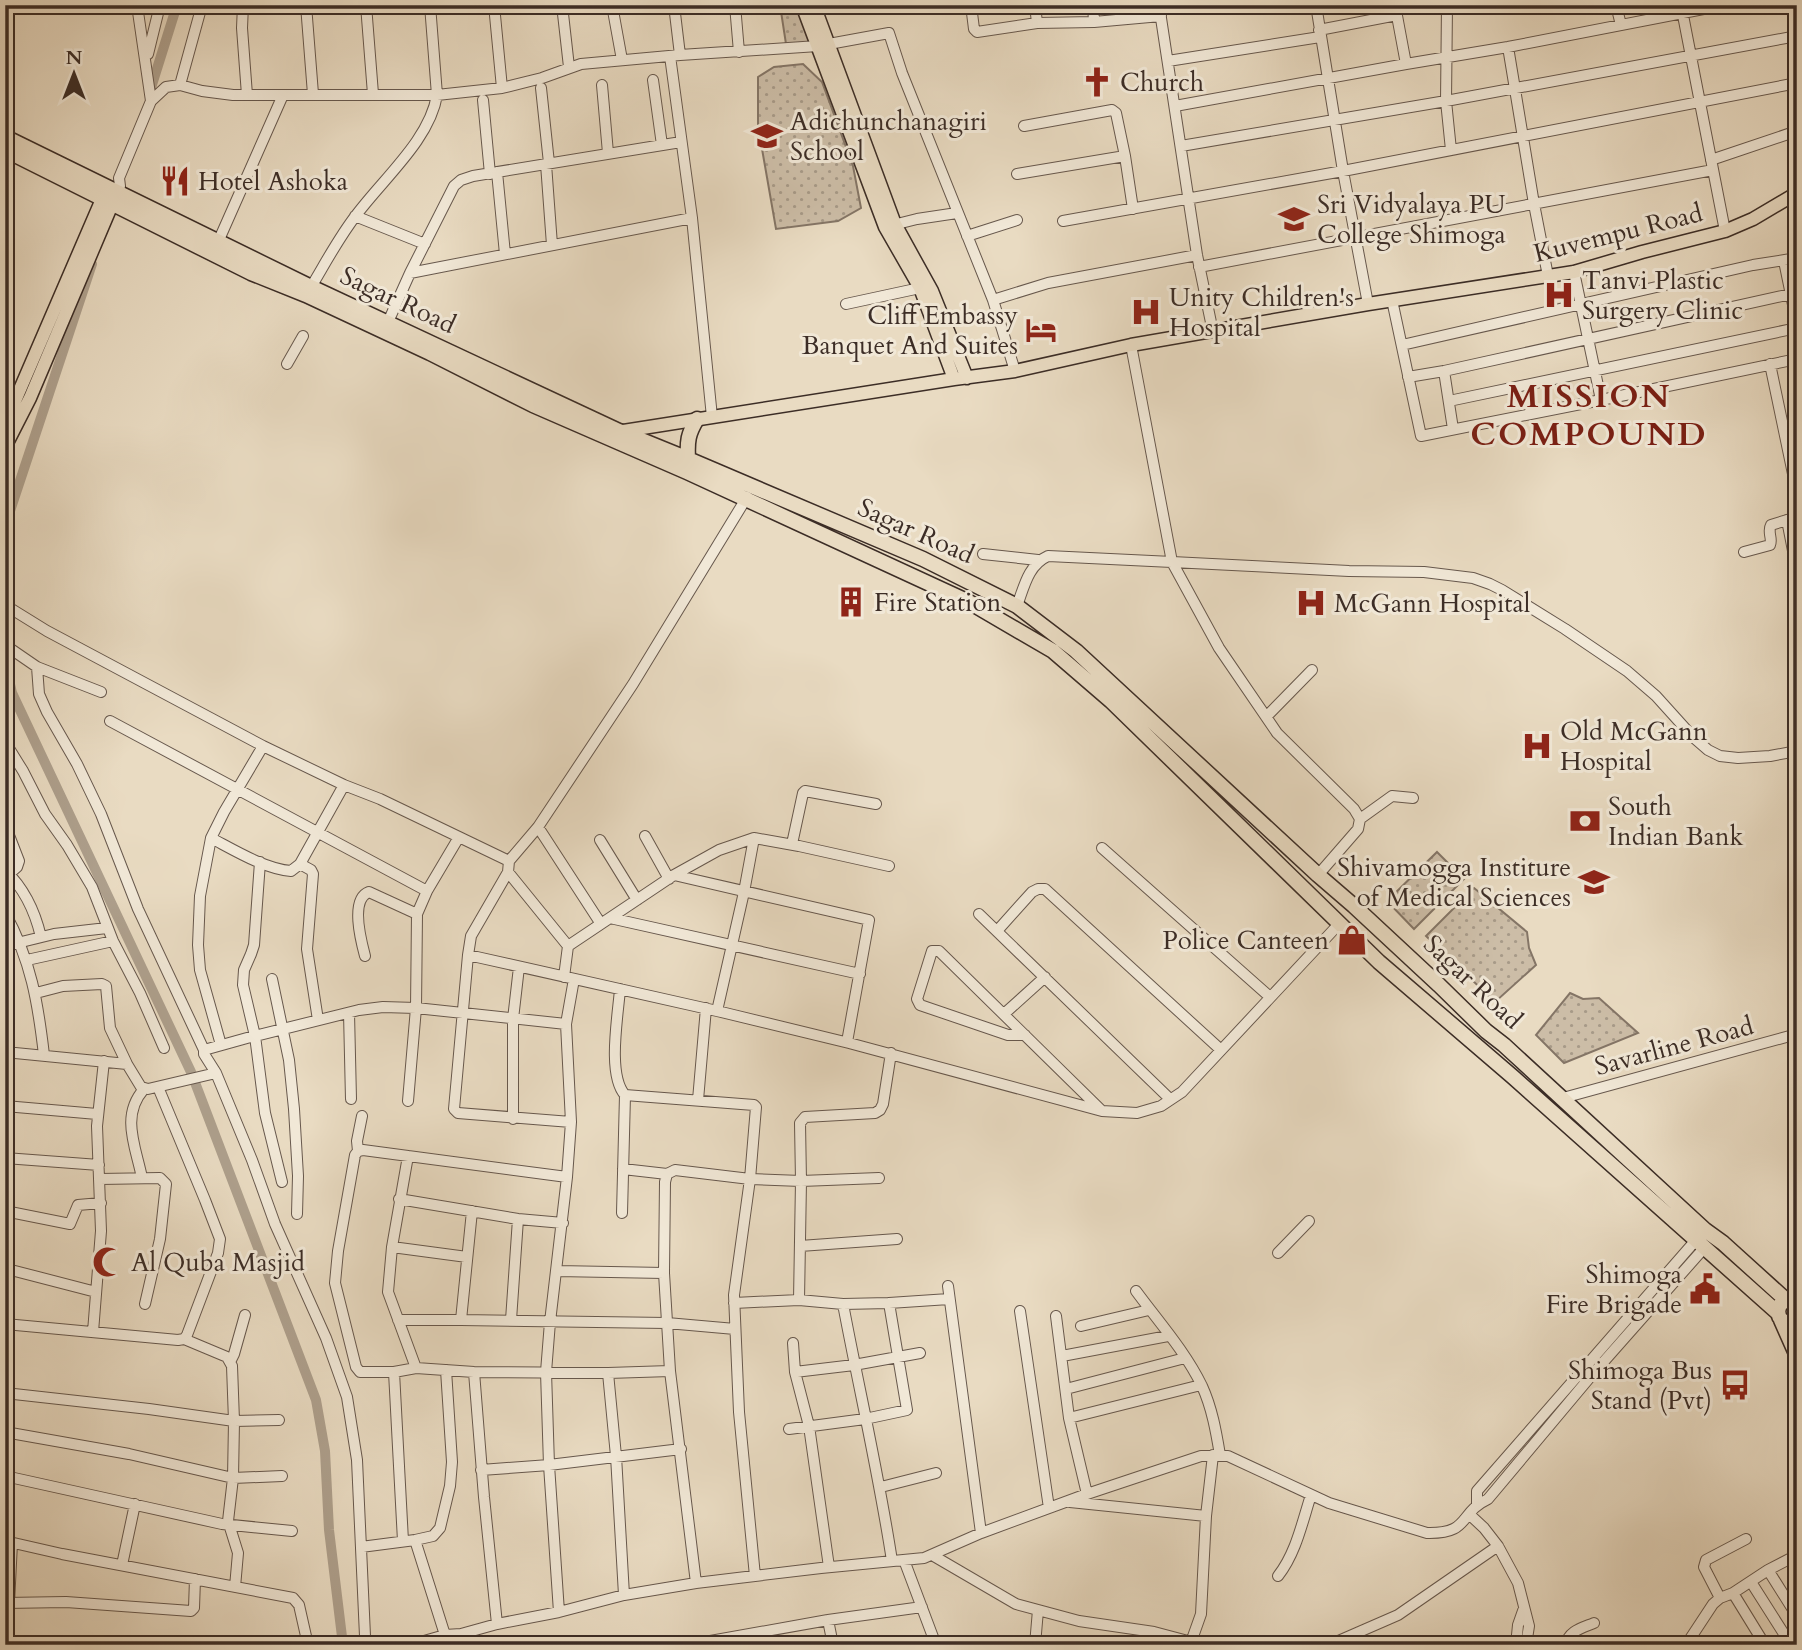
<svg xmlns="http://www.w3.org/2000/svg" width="1802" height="1650" font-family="Cardo,serif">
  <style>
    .park { fill: url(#park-dots); stroke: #847566; stroke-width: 2 }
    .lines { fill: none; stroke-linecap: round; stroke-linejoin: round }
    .canal { stroke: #aea08d; stroke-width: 10 }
    .minor-casing { stroke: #67584d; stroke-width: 12 }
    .major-casing { stroke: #3c2d26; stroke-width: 15 }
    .highway-casing { stroke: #3c2d26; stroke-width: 17 }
    .minor { stroke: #f1e8d7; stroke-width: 10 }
    .major { stroke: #e9dbc2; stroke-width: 12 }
    .highway { stroke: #e9dbc2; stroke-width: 14 }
    .labels { text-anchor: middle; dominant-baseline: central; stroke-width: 6; stroke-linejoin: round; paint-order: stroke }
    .poi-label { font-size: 26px; fill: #3c2d26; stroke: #f1e8d7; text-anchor: start }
    .street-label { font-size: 26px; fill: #3c2d26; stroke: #f1e8d7 }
    .district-label { font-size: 33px; font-weight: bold; letter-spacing: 2px; fill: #7a1f14; stroke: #f1e8d7 }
  </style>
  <defs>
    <pattern id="park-dots" width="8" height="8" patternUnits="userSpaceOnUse" patternTransform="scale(1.75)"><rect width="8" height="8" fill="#ccbda7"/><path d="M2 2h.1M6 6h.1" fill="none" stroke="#a79a88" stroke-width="1.8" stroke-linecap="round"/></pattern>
  </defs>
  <rect width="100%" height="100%" fill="#e9dbc2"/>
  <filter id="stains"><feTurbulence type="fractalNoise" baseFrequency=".00286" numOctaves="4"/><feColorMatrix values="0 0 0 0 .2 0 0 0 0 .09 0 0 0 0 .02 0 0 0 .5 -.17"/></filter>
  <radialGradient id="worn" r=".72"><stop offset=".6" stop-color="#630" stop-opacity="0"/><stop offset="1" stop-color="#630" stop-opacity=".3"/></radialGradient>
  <path class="park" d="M780,5h16l14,37 -24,2z
    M803,64l19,18 31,84 8,42 -23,13 -62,8 -18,-103v-49l16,-10z
    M1437,852l27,27 -50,50 -27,-28z
    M1474,888l53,44 2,16 7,17 -41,37 -69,-66z
    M1570,993l13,6 16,-1 39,35 -74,30 -28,-28z"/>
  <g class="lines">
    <path class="canal" d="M150,91l27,-86
      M5,526l87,-262
      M5,662l7,31 179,379 125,328 9,51 4,79 14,115"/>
    <g class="minor-casing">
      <path id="minor" d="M137,5l14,96
        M243,5l-1,23 5,67
        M306,5l7,89
        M366,5l7,89
        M494,5l8,83
        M562,5l7,62
        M612,5l10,55
        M674,5l6,50
        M735,5l4,47
        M971,5l3,24 3,3 60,-9 57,-1 67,-6
        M1035,5l2,18
        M1093,5l1,17
        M1159,5l38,250 16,77
        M1316,5l27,166 25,133
        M1395,5l11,59
        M1447,5l-1,96 5,49
        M1616,5l5,20
        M1681,5l44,226
        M1319,30l78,-15
        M1508,47l26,157 14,72
        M148,54l12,-49
        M670,56l22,162 20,199
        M1168,61l152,-24
        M653,80l9,65
        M180,85l22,-80
        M602,85l6,68
        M541,88l8,75
        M483,100l7,74
        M1175,106l231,-42 102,-17 216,-42
        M1024,126l88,-16 4,3 9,43 8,53
        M1181,146l265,-45 351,-65
        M1711,160l86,-29
        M546,164l6,81
        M497,172l8,82
        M1017,174l108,-18
        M118,191l2,-5 -1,-8 32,-77 15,-14 14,-2 22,6 31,4h204l65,-7 40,-10 39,-14 99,-9 138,-9 71,-13 13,40 91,227 22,71
        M355,216l70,28
        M1063,221l280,-50 454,-88
        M889,226l28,-7 40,-6
        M967,236l50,-16
        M218,242l65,-147
        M1784,261l13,63
        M1199,267l514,-97
        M1574,272l27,128
        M410,273l282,-55
        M311,287c15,-25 28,-50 46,-73 27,-36 73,-75 80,-119l-7,-90
        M993,300l55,-17 149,-28
        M1392,300l29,136 180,-36 196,-41
        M846,304l74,-16
        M388,322l22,-49 44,-87 7,-6 12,-4 208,-34
        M1131,345l41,217 177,9 75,1 49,6 17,6 12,6 63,39 62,42 29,25 37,41 15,13 12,6 18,2 32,-2 27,-5
        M1402,345l351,-80 44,-7
        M287,364l16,-28
        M1770,364l27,129
        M1444,371l9,58
        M1408,377l36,-6 347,-77
        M1449,401l348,-73
        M1787,520l9,46
        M1744,552l26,-7c3,-6 -3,-13 1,-20l26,-8
        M983,554l55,6
        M5,605l42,26 216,115 81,39 36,14 129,62
        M1017,606c7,-19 11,-41 31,-50l124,6 47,86 58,85 77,76 6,10 -2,10 -40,46
        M5,645l32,22 64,25
        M37,667l2,27 8,18 30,52 24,50 37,95 66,141v4l12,19 36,87 23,64 51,114 21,59 10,63 8,176 3,9
        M1266,717l46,-47
        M110,721l317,170
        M5,742l18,29 22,43 22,31 25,42 21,54 27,52 24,55
        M1360,819l32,-23 21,2
        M5,825l14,36 -2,6 -8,7
        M538,827l63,97
        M645,836l24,43
        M211,838c23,12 54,31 80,33l9,-7 11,6 2,4 -6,75 11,71
        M600,840l37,60
        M792,844l11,-51 2,-2 71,13
        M1102,848l168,149
        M260,862l-6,83 -3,9 -7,16 -1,15 12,51 10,77 17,69
        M300,864l44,-79
        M5,870c20,19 30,41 36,67
        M508,872l60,74 -4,31
        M674,875l195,45 -22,122
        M5,913c26,47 33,90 39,142
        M979,914l191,185
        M610,918l250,56
        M997,931l35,-39 6,-3h7l176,161
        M5,946l49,-12 53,-6
        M568,946l106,-71 45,-25 35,-12 45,8 90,20
        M468,955l249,56 132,32 253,68 35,2 24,-7 21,-14 157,-168
        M365,956c-4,-15 -15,-57 4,-64l48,22
        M27,960l86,-19
        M272,979l17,81 5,49 4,67 -1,38
        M620,989c-2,27 -13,86 5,106
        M36,993l27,-7 39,-2 4,2 4,42 17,36 14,23 7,2 68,-16
        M717,1011l27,-119 10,-54
        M349,1013l2,86
        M1004,1014l41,-37
        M1025,1035h-17l-88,-30 -3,-6 15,-48h7l163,160
        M221,1045l-21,-75 -2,-25 2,-49 11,-58 13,-26 39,-66
        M204,1050l43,-12 112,-28 24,-3 33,1 150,16
        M5,1052l122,12
        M1563,1098l234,-64
        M698,1100l8,-92
        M408,1101l8,-93 1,-94 10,-23 32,-54
        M5,1106l92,8
        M513,1119v-100l6,-52
        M571,1122l-113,-9 -4,-4 14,-154 3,-19 37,-64 1,-11 29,-34 95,-143 114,-187
        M358,1151l-1,-10 5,-25
        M408,1156l-16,91 -4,45 28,76
        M5,1158l94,7
        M623,1169l44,5 8,-4 75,9 51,2 78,-3
        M667,1174l-2,8 -1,91 6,98 26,212
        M567,1177l-204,-27 -5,1 -3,4 -17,96 -3,32 21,84 4,5h34l22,-4 58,4 134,1 62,-2
        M142,1178c-6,-31 -22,-62 2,-89
        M100,1179l60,-1 6,6 -6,55 -15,65
        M399,1199l119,20 45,4
        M5,1211l65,13 8,-19 23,-2
        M472,1211l-11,109 206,3 68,6
        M622,1213l3,-118 129,10 2,2 -6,72 -16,116 5,117 16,164
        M800,1246l97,-7
        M392,1247l75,10
        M1278,1253l31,-32
        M11,1270l85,22
        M557,1271l107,2
        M948,1286l33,247
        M1136,1291c22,30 49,60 66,95 10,22 14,45 18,69
        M799,1300l2,-119 -1,-58 5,-6 70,-4 5,-3 3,-6 8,-51
        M734,1303l65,-3 44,4 46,-1 60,-4
        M843,1304c16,85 36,171 49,257
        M1020,1311l29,197
        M1056,1316l13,102 18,76
        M398,1320h63
        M511,1320l7,-101
        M5,1324l173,16 6,-1 3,-4 31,-82 2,-14 -15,-39 -47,-113
        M1081,1326l68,-16
        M93,1332l8,-101 -4,-105 7,-65
        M184,1339l43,18 5,9 2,55 -1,57 -5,43 10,32 -3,34
        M793,1343l2,29 14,54 20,141
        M1062,1356l106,-20
        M230,1362l4,-8 11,-39
        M394,1372l9,169
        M474,1372l10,125 13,127
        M795,1372l59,-7 66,-12
        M608,1373l8,83 8,139
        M1066,1389l119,-31
        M5,1393l144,16 85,12 45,-1
        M1069,1418l132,-33
        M789,1429l76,-10 42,-9 -18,-107
        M5,1432l124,22 104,24 49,-2
        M481,1470l68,-5 132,-16
        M5,1476l217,48 70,7
        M881,1487l55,-14
        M1070,1502l136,14
        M1477,1504v-13l219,-251
        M1470,1515l14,13 14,18 20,37 11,43 -3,19
        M415,1540l30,95
        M5,1541l57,13 231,44 6,7 9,40
        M361,1547l54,-7 18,-4 7,-8 10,-42 2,-24 -6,-92
        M932,1555l84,49 63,17 75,11 49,13
        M904,1560l32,85
        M122,1565l13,-61
        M1768,1570l29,46
        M1278,1576c18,-23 24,-53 33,-81
        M1751,1582l40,63
        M1733,1593l32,52
        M1720,1598l-16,-31 2,-7 40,-21
        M5,1603l61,-1 125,9 3,-3 1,-29
        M9,1603l3,-60
        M559,1612l-10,-147 -3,-93 4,-50 17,-145 4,-55 -5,-98 8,-45
        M828,1620l5,25
        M461,1634l3,11
        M410,1645l35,-10 16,-1 36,-10 62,-12 65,-17 72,-12 125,-15 103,-10 57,-25 106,-39 114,-38h27l101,47 98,30c44,1 31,-20 61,-34l103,-123 114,-129
        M688,1645l140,-25 94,-13
        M1035,1645l3,-35
        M1190,1645l11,-31 5,-98 7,-61
        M1315,1645l21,-3 62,-27 100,-69
        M1497,1645h22
        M1516,1645l2,-20 6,-17
        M1566,1645c2,-14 16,-17 28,-22
        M1686,1645l27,-41 7,-6 13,-5 35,-23 29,-15"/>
    </g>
    <g class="major-casing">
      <path id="major" d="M802,5l83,222 35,61 34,91
        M814,5l81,219 37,67 35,87
        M5,424l101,-234
        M617,432l337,-53 61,-8 116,-26 237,-41 206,-32 68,-20 83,-21 28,-12 44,-26
        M5,447l25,-49 86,-203"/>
    </g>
    <g class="highway-casing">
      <path id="highway" d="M5,137l306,150 308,144 69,28 235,100 94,47 59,45 242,224 36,31 85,79 47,46 18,14 201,185 18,13 63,57
        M5,150l246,123 55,22 124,58 103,52 154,67 282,130 84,49 58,50 268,261 134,115 265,236
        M688,459c-1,-18 0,-25 9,-40
        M1797,1302c-25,-10 -25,29 0,19
        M1781,1320l16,36"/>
    </g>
    <use href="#minor" class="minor"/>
    <use href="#major" class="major"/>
    <use href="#highway" class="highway"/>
  </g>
  <defs>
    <g id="church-bare" transform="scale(2.415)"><path d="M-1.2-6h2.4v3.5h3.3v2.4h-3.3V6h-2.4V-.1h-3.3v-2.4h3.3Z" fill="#8f2418" stroke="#f1e8d7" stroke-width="2.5" paint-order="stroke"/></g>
    <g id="school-bare" transform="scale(2.415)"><path d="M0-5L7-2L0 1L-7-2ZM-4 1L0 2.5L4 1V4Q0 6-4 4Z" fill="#8f2418" stroke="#f1e8d7" stroke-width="2.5" paint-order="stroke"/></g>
    <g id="restaurant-bare" transform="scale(2.415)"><path d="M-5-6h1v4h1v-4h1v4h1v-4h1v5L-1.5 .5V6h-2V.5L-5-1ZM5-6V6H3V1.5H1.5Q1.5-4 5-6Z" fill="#8f2418" stroke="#f1e8d7" stroke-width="2.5" paint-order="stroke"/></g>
    <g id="university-bare" transform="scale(2.415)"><path d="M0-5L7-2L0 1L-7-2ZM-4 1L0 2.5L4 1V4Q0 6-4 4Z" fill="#8f2418" stroke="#f1e8d7" stroke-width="2.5" paint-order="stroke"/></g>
    <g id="hospital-bare" transform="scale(2.415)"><path d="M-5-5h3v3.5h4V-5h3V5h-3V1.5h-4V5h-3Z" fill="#8f2418" stroke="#f1e8d7" stroke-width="2.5" paint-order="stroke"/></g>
    <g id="hotel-bare" transform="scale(2.415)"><path d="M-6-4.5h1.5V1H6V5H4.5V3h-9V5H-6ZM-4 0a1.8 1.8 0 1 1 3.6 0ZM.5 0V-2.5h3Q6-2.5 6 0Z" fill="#8f2418" stroke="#f1e8d7" stroke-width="2.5" paint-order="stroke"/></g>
    <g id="building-bare" transform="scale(2.415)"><path d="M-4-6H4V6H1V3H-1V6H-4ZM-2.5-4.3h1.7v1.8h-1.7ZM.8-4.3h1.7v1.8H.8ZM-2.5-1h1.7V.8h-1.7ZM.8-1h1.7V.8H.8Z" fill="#8f2418" stroke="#f1e8d7" stroke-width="2.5" paint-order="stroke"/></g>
    <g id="bank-bare" transform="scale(2.415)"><path d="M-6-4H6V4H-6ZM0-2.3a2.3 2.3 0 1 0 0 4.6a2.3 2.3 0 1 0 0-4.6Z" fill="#8f2418" stroke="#f1e8d7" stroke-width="2.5" paint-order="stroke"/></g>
    <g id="shop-bare" transform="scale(2.415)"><path d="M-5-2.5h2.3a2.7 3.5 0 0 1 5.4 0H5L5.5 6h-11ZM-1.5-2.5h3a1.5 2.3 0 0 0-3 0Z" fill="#8f2418" stroke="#f1e8d7" stroke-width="2.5" paint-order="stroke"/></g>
    <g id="mosque-bare" transform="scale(2.415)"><path d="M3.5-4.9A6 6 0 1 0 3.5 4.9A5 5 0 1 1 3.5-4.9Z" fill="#8f2418" stroke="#f1e8d7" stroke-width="2.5" paint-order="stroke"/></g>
    <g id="civic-bare" transform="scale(2.415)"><path d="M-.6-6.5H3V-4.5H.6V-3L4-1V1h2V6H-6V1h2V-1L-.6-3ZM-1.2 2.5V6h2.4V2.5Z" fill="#8f2418" stroke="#f1e8d7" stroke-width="2.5" paint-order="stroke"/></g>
    <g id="bus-bare" transform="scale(2.415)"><path d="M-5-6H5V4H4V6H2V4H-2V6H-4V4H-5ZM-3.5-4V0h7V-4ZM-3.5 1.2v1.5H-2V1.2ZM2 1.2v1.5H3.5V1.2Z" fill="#8f2418" stroke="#f1e8d7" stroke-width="2.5" paint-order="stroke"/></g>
  </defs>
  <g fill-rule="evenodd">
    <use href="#church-bare" x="1097" y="82"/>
    <use href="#school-bare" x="767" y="136"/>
    <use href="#restaurant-bare" x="175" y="181"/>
    <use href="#university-bare" x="1294" y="219"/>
    <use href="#hospital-bare" x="1559" y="295"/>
    <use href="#hospital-bare" x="1146" y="312"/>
    <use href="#hotel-bare" x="1041" y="330"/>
    <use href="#building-bare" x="851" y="602"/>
    <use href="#hospital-bare" x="1311" y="603"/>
    <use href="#hospital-bare" x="1537" y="746"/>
    <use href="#bank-bare" x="1585" y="821"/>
    <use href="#university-bare" x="1594" y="882"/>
    <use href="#shop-bare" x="1352" y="940"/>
    <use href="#mosque-bare" x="108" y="1262"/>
    <use href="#civic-bare" x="1705" y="1289"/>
    <use href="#bus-bare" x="1735" y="1385"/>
  </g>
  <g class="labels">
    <g class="poi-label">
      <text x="1120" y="82">Church</text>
      <text x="790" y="121">Adichunchanagiri<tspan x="790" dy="30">School</tspan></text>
      <text x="198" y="181">Hotel Ashoka</text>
      <text x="1317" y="204">Sri Vidyalaya PU<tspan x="1317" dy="30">College Shimoga</tspan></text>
      <text x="1582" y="280">Tanvi Plastic<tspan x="1582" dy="30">Surgery Clinic</tspan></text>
      <text x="1169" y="297">Unity Children's<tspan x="1169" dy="30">Hospital</tspan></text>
      <text x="1018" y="315" text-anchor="end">Cliff Embassy<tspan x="1018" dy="30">Banquet And Suites</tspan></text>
      <text x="874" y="602">Fire Station</text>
      <text x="1334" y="603">McGann Hospital</text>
      <text x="1560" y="731">Old McGann<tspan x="1560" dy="30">Hospital</tspan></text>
      <text x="1608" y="806">South<tspan x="1608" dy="30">Indian Bank</tspan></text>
      <text x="1571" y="867" text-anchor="end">Shivamogga Institure<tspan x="1571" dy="30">of Medical Sciences</tspan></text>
      <text x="1329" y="940" text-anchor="end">Police Canteen</text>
      <text x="131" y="1262">Al Quba Masjid</text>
      <text x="1682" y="1274" text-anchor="end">Shimoga<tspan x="1682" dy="30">Fire Brigade</tspan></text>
      <text x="1712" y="1370" text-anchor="end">Shimoga Bus<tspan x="1712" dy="30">Stand (Pvt)</tspan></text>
    </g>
    <g class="street-label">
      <text transform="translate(1618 233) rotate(-14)">Kuvempu Road</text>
      <text transform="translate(398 300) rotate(25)">Sagar Road</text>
      <text transform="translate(916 531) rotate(24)">Sagar Road</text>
      <text transform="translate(1473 982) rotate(43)">Sagar Road</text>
      <text transform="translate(1674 1046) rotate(-15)">Savarline Road</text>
    </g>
    <g class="district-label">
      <text x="1589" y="396">MISSION<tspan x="1589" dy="38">COMPOUND</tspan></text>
    </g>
  </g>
  <rect width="1802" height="1650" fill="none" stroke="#e9dbc2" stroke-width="28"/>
  <rect x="7" y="7" width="1788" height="1636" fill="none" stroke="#3c2d26" stroke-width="3.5"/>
  <rect x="14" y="14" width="1774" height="1622" fill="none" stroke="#3c2d26" stroke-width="2"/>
  <g transform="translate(74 74)" stroke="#f1e8d7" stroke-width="5" paint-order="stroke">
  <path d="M0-5L12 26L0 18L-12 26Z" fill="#3c2d26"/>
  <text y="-10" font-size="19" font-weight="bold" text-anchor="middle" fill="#3c2d26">N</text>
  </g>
  <rect width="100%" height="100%" filter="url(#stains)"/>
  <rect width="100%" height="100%" fill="url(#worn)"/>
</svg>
